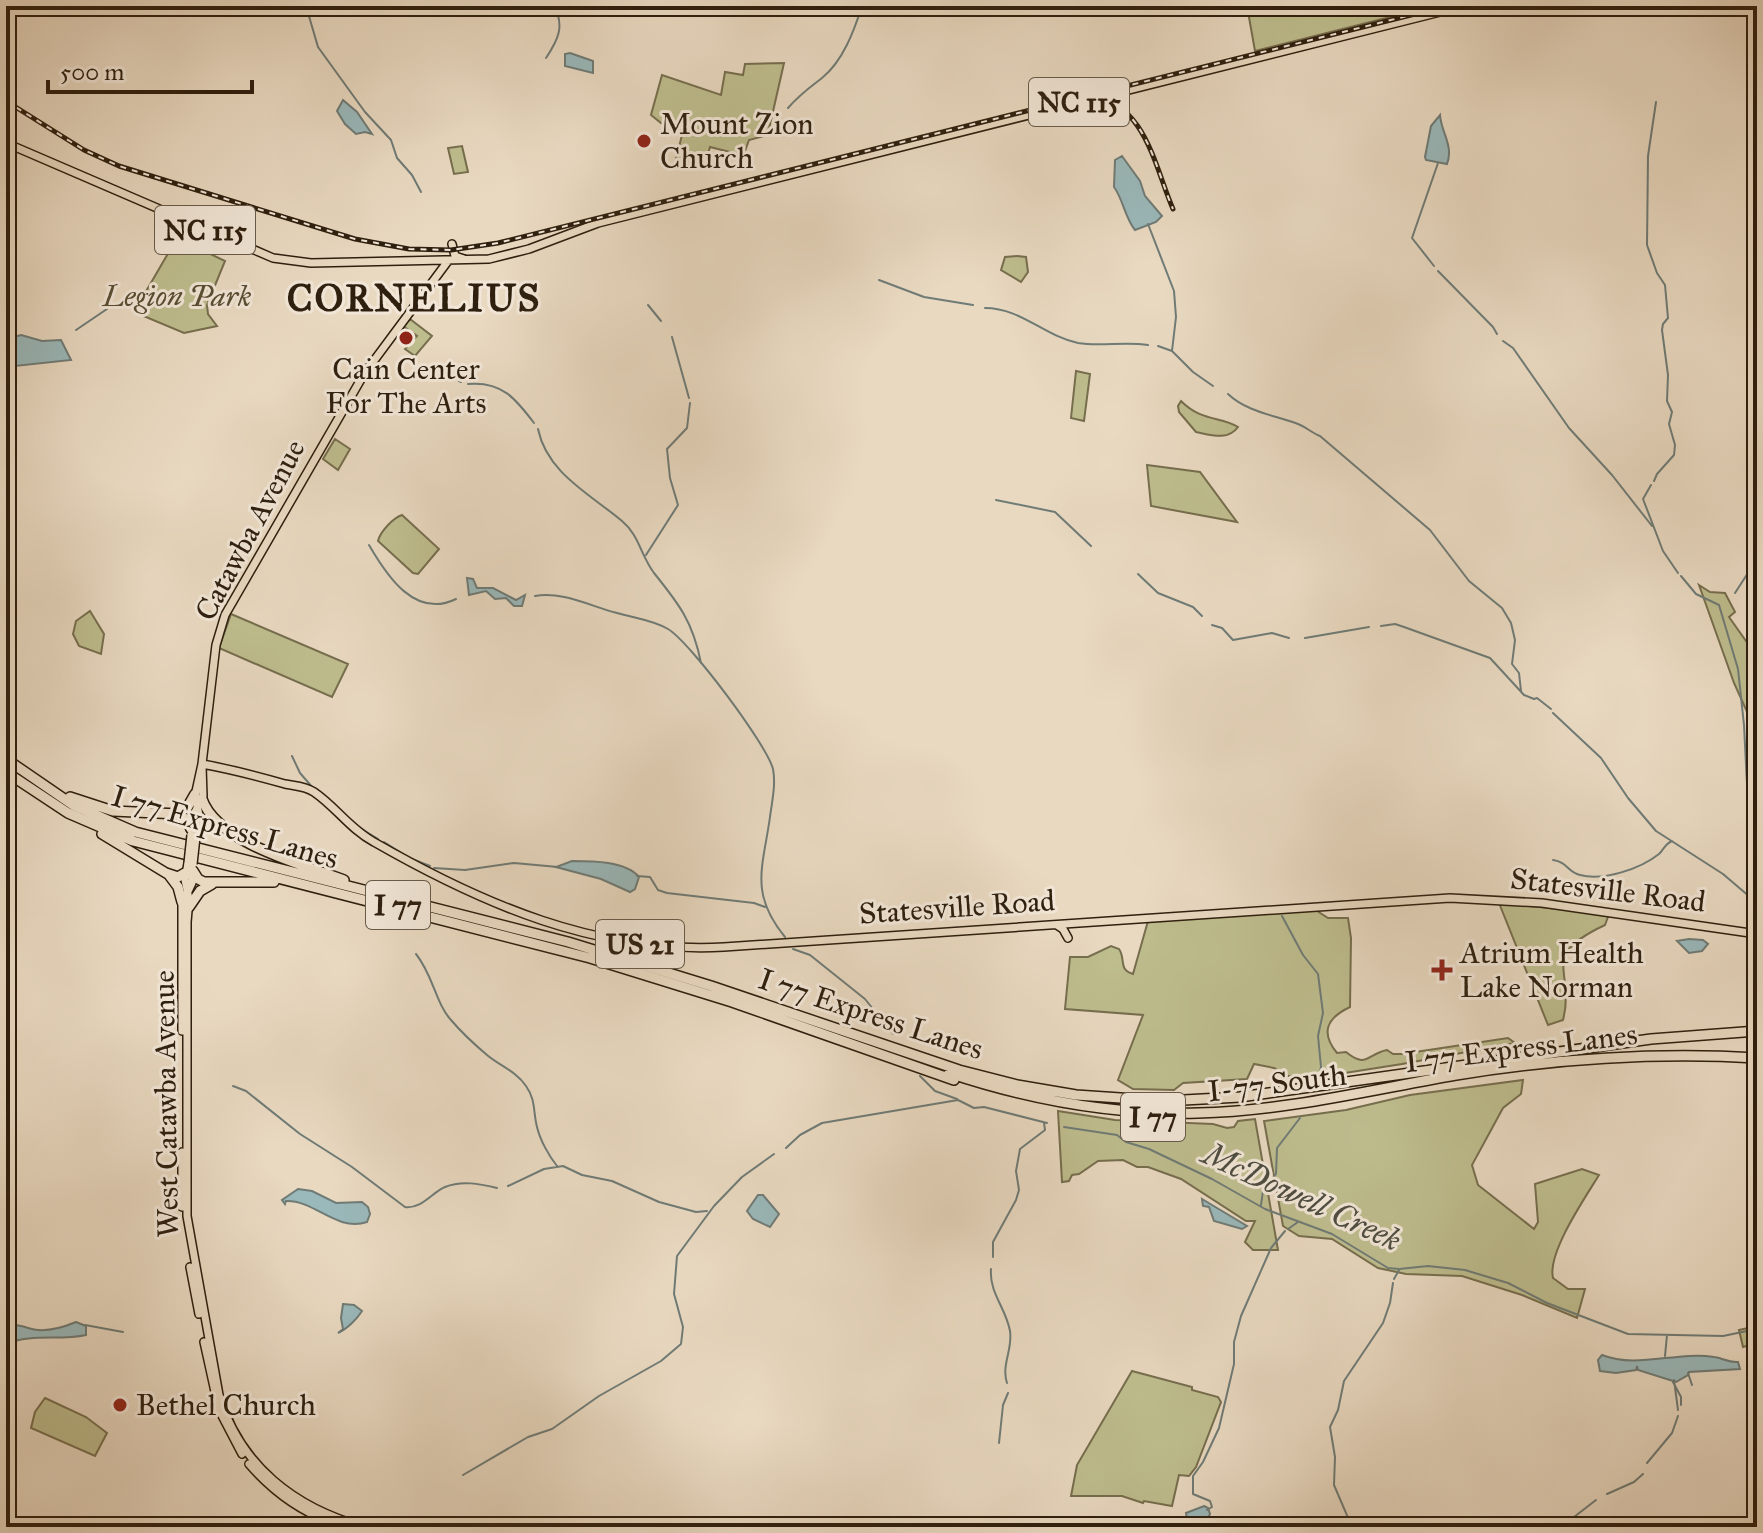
<svg xmlns="http://www.w3.org/2000/svg" width="1763" height="1533" font-family="'IM FELL Great Primer',serif">
  <style>
    .green { fill: #bebd8e; stroke: #766e4e; stroke-width: 2 }
    .water { fill: #9ab9bb; stroke: #6f7b76; stroke-width: 2 }
    .lines { fill: none; stroke-linecap: round; stroke-linejoin: round }
    .stream { stroke: #6f7b76; stroke-width: 2 }
    .major-casing { stroke: #2e1f0e; stroke-width: 10 }
    .highway-casing { stroke: #2e1f0e; stroke-width: 12 }
    .major { stroke: #e9d9c1; stroke-width: 7 }
    .highway { stroke: #e9d9c1; stroke-width: 9 }
    .rail-casing { stroke: #2e1f0e; stroke-width: 5 }
    .rail { stroke: #f1e6d7; stroke-width: 2; stroke-dasharray: 6; stroke-linecap: butt }
    .major-bridge-casing { stroke: #2e1f0e; stroke-width: 10; stroke-linecap: butt }
    .major-bridge { stroke: #e9d9c1; stroke-width: 7 }
    .poi-dot { fill: #8f2418; stroke: #f1e6d7; stroke-width: 3 }
    .labels { text-anchor: middle; dominant-baseline: central; stroke-width: 6; stroke-linejoin: round; paint-order: stroke }
    .shield { fill: #f1e6d7; stroke: #685b4a; stroke-width: 2 }
    .shield-label { font-size: 28px; font-weight: bold; fill: #2e1f0e }
    .poi-label { font-size: 30px; fill: #2e1f0e; stroke: #f1e6d7; text-anchor: start }
    .park-label { font-size: 30px; font-style: italic; fill: #594e34; stroke: #f1e6d7 }
    .street-label { font-size: 30px; fill: #2e1f0e; stroke: #f1e6d7 }
    .water-label { font-size: 32px; font-style: italic; fill: #4e4d42; stroke: #f1e6d7 }
    .district-label { font-size: 38px; font-weight: bold; letter-spacing: 2px; fill: #2e1f0e; stroke: #f1e6d7 }
  </style>
  <rect width="100%" height="100%" fill="#e9d9c1"/>
  <filter id="stains"><feTurbulence type="fractalNoise" baseFrequency=".0025" numOctaves="4"/><feColorMatrix values="0 0 0 0 .2 0 0 0 0 .09 0 0 0 0 .02 0 0 0 .5 -.17"/></filter>
  <radialGradient id="worn" r=".72"><stop offset=".6" stop-color="#630" stop-opacity="0"/><stop offset="1" stop-color="#630" stop-opacity=".3"/></radialGradient>
  <path class="green" d="M1247,6h187l-179,45z
    M784,63l-15,66 -5,7 -15,4 -4,11 -11,2 -24,-6 -6,20 -28,-8 7,-28 -22,-8 -10,-8 11,-40 59,20 4,-23 18,3 2,-11z
    M462,146l6,26 -14,2 -6,-26z
    M177,238l48,23 -18,44 1,9 9,12 -33,7 -50,-21z
    M1017,256l9,1 2,15 -7,10 -20,-12 4,-13z
    M410,319l22,17 -17,20 -10,-7 12,-13 -14,-10z
    M1076,371l14,3 -6,47 -13,-3z
    M1181,401c21,21 39,15 57,26 -10,14 -27,8 -42,5l-17,-20 -1,-6z
    M335,439l15,10 -12,21 -15,-11z
    M1147,465l53,7 37,50 -86,-16z
    M402,515l37,34 -21,25 -5,-1 -35,-32c2,-9 15,-23 24,-26z
    M1699,585l11,7 15,1 10,19 -6,5 22,31h6v86l-23,-51z
    M90,611l14,23 -3,20 -22,-8 -6,-12 3,-13z
    M231,614l117,50 -16,33 -113,-49z
    M1499,903l110,11 -4,11c-68,32 -29,44 -42,95l-15,5z
    M1314,909l14,9h20l3,20 -1,69c-23,11 -30,25 -13,46l9,-1c21,17 21,2 41,-2l6,4h9l106,-16 7,5 -113,21 -76,12h-38l-14,-8 -20,-4 -7,15 -64,4 -9,7 -41,-1 -15,-9 25,-65 -78,-6 5,-52h18l23,-11 8,3c7,10 -1,21 14,25l15,-53z
    M1523,1080l-2,14 -18,14 -31,57 6,20 56,44 4,-7 -3,-38 47,-15 17,6c-14,23 -52,78 -46,103l15,11h17l-8,29 -55,-23 -60,-19 -56,-2 -28,-6 -46,-29 -33,-3 -16,-10 -19,-105 82,-11 64,-15z
    M1058,1111l57,9 98,4 14,4 7,-1 4,-6 17,-2 23,131h-25l-8,-8 10,-21h-9l-65,-42 -33,-12h-11l-14,-7 -25,1 -19,13 -7,1 -3,6 -7,1z
    M1757,1326v17l-14,4 -4,-17z
    M1132,1371l60,16v3l26,7 3,5 -25,65 -7,9 -10,-1 -7,31 -28,-5 -1,2 -21,-7h-51l6,-31z
    M45,1398l41,19 21,16 -12,23 -64,-28 4,-16z"/>
  <path class="water" d="M570,53l23,8v12l-28,-7v-12z
    M343,100l14,12 15,22 -7,-2 -9,2 -11,-10 -8,-13z
    M1440,115c1,17 14,31 7,49l-21,-4 -1,-3 6,-31z
    M1122,156l18,25 5,15 17,20 -6,6 -21,8c-10,-12 -12,-31 -21,-43l1,-27z
    M21,335l21,6 19,-1 10,20 -65,7v-28z
    M467,578l6,1 4,9h16l23,12 9,-5 -3,11h-8l-8,-8 -11,1 -9,-8 -17,4z
    M572,861c20,0 54,0 67,16l-4,12 -5,3 -29,-13 -45,-12z
    M1689,939l14,1 5,4 -6,7 -13,2 -12,-12z
    M298,1189l14,2 24,12 26,-1 6,5 2,7 -3,8c-31,10 -52,-22 -81,-21l-1,3 -3,-4z
    M758,1195h5l16,19 -9,13 -17,-8 -6,-8z
    M1202,1199l45,27 -5,3 -28,-8 -5,-14 -6,-1z
    M343,1304l11,1 8,6c-5,8 -15,18 -24,22l5,-4 -2,-11z
    M76,1322l10,4v9c-27,6 -54,-2 -80,9v-17c12,-5 20,2 32,3 13,1 26,-3 38,-8z
    M1602,1355c35,14 75,-4 112,2 9,1 14,6 24,5l2,7 -51,3 -1,3 -12,7 -38,-12 -1,-4 -1,4 -20,3 -16,-2 -2,-11z
    M1204,1506l4,2 2,6 -6,13h-16l-2,-14z"/>
  <g class="lines">
    <path class="stream" d="M306,6l12,41 47,65 26,28 6,18 15,17 9,17
      M546,58c12,-18 19,-32 8,-52
      M788,108c11,-13 21,-20 34,-30 21,-17 32,-47 40,-72
      M1148,224l26,67 2,26 -4,34
      M1434,266l-22,-28 26,-75
      M1438,271l55,56 4,7
      M879,280l45,17 49,8
      M648,305l13,16
      M985,308c36,0 59,28 93,35 23,4 46,-2 70,2
      M76,330l31,-21
      M672,337l17,61
      M1503,341l10,7 56,80 43,47 40,51
      M1158,346l14,5 21,21 20,14
      M415,366l20,2 14,8
      M459,381l2,1
      M468,384c34,-3 48,15 66,39
      M1228,394c19,18 46,21 70,30 8,3 14,9 22,12l110,94 39,51 33,27 9,15 4,17 -3,24 7,9 2,18
      M538,429c9,44 52,65 84,92 17,14 19,35 32,52 25,31 39,49 47,90
      M1654,481l3,-7 17,-19 1,-10 -6,-21 3,-12 -5,-11 1,-26 -6,-45 1,-6 5,-6 -3,-33 -8,-12 -10,-28 1,-89 8,-54
      M1651,485l-8,14 20,52 15,22
      M996,500l59,12 36,34
      M369,545c18,31 46,74 87,54
      M646,555l32,-50 -8,-27 -3,-29 20,-21 3,-25
      M1138,574l20,19 35,14 9,9
      M1681,576l15,18 23,11 19,64 6,56 6,119 7,25
      M1735,593l22,-34
      M535,596c27,-5 55,10 82,17 17,5 36,7 51,16 22,13 99,116 105,140 3,16 -1,32 -3,48 -7,50 -21,76 15,120
      M1212,625l10,3 11,12 39,-7 17,5
      M1381,626l14,-2 9,3 86,31 34,37 10,4 3,-1 14,11
      M1305,638l64,-11
      M1553,713l48,45 27,40 28,33 67,43 34,29
      M292,756l8,17 13,15
      M1749,811l8,-5
      M357,826l21,13
      M384,842l19,12
      M412,859l18,7
      M1553,860c15,2 14,12 27,15 24,6 60,-6 79,-21 5,-5 6,-10 13,-13
      M434,868l31,2 49,-7 44,4
      M637,876l13,1 8,13 9,3 87,10 11,4
      M1282,916l21,39 15,19 5,39 -5,23 3,31 -1,5
      M793,949l17,6 55,44 28,35
      M416,954c17,21 20,50 35,66 11,13 23,24 36,35 13,11 29,16 39,31 10,14 7,26 11,41 3,13 12,29 20,39
      M920,1076l15,15 22,8
      M233,1086l13,5 54,43 52,33 53,40c17,2 26,-14 40,-20 17,-7 35,-3 52,1
      M1064,1127l53,8 9,7 23,7 63,30 53,30 67,25 56,34 11,1 29,-3 37,4 43,13 39,20 81,31 95,2 34,-7
      M786,1148l14,-13 22,-12 136,-23 16,8 10,-1 63,16
      M508,1186l36,-17 19,-3 19,9 30,6 47,21 37,10 11,-1
      M1261,1205l2,-14 13,-17 1,-26 23,-30
      M1288,1229l10,-7
      M993,1257v-15l23,-42 3,-10 -3,-19 4,-22 25,-19 -1,-7
      M991,1269c-2,24 15,39 19,62 3,18 -9,34 -3,52
      M1394,1279l5,-9
      M85,1325l38,7
      M1665,1356l2,-21
      M1688,1373l4,12
      M1674,1380l4,30
      M1673,1382l8,15v8
      M999,1443l4,-38 5,-12
      M1647,1463l25,-30 6,-17
      M463,1475l65,-38 24,-8 47,-33 62,-35 20,-17 2,-17 -9,-33 3,-38 37,-50 28,-29 32,-23
      M1607,1494l27,-12 9,-8
      M1207,1510l5,-3 -2,-6 -17,-7v-18l10,-14 16,-34 15,-64v-22l7,-26 30,-68 14,-17
      M1352,1527l-18,-42 1,-28 -5,-30 8,-17 6,-29 39,-58 7,-20 3,-20
      M1547,1527l27,-10 22,-17"/>
    <g class="major-casing">
      <path id="major" d="M1751,6l6,2
        M6,143l267,115 38,5 178,-4 40,-10 69,-26 866,-217
        M452,244l3,12 9,3
        M202,764c28,5 55,12 83,20 10,2 20,2 29,8 22,15 36,37 60,50 108,62 223,112 350,105l726,-49 92,5 215,31
        M191,826l2,-10 10,-20 -1,-30
        M196,837l4,-17 -5,-24 7,-32 14,-119 9,-30 139,-241 84,-113
        M188,863l-3,17 4,19 -2,23v294l32,179c21,71 76,113 145,132
        M1057,925l6,4 5,9
        M182,1031v-127l10,-21 1,-13
        M182,1152v55
        M190,1267l9,47
        M204,1342l15,68 23,44
        M249,1464c26,30 58,52 96,63"/>
    </g>
    <g class="highway-casing">
      <path id="highway" d="M6,759l67,46 62,27 433,110 143,44 248,84 58,15 59,10 89,6 75,-4 411,-58 106,-8
        M6,772l62,41 65,28 457,117 142,44 222,78
        M70,797l43,14 66,3 8,6 4,9
        M202,799c15,44 102,66 142,81
        M173,814l14,-6 8,-14
        M199,825l10,-4 9,2
        M102,834l64,39 12,4 7,-4
        M193,871l5,8 6,3h70
        M169,875l9,12 4,15
        M189,907l11,-16 12,-7
        M949,1073c81,27 164,42 249,40 87,-2 172,-23 258,-38 99,-16 200,-23 301,-17"/>
    </g>
    <use href="#major" class="major"/>
    <use href="#highway" class="highway"/>
    <g class="rail-casing">
      <path id="rail" d="M1091,98c54,3 64,70 82,111
        M6,101l78,49 35,16 236,73 54,10 42,1 47,-7 949,-237"/>
    </g>
    <use href="#rail" class="rail"/>
    <g class="major-bridge-casing">
      <path id="major-bridge" d="M188,863l3,-28
        M193,864l3,-27"/>
    </g>
    <use href="#major-bridge" class="major-bridge"/>
  </g>
  <g class="poi-dot">
    <circle cx="644" cy="141" r="8"/>
    <circle cx="406" cy="338" r="8"/>
    <path d="M1438 958h8v8h8v8h-8v8h-8v-8h-8v-8h8z"/>
    <circle cx="120" cy="1405" r="8"/>
  </g>
  <g class="labels">
    <g class="shield">
      <rect x="1029" y="78" width="100" height="48" rx="6"/>
      <rect x="155" y="206" width="100" height="48" rx="6"/>
      <rect x="366" y="881" width="64" height="48" rx="6"/>
      <rect x="596" y="920" width="88" height="48" rx="6"/>
      <rect x="1121" y="1093" width="64" height="48" rx="6"/>
    </g>
    <g class="shield-label">
      <text x="1079" y="102">NC 115</text>
      <text x="205" y="230">NC 115</text>
      <text x="398" y="905">I 77</text>
      <text x="640" y="944">US 21</text>
      <text x="1153" y="1117">I 77</text>
    </g>
    <g class="poi-label">
      <text x="660" y="124">Mount Zion<tspan x="660" dy="34">Church</tspan></text>
      <text x="406" y="369" text-anchor="middle">Cain Center<tspan x="406" dy="34">For The Arts</tspan></text>
      <text x="1460" y="953">Atrium Health<tspan x="1460" dy="34">Lake Norman</tspan></text>
      <text x="136" y="1405">Bethel Church</text>
    </g>
    <g class="park-label">
      <text x="177" y="296">Legion Park</text>
    </g>
    <g class="street-label">
      <text transform="translate(250 530) rotate(-62)">Catawba Avenue</text>
      <text transform="translate(225 827) rotate(16)">I 77 Express Lanes</text>
      <text transform="translate(1608 890) rotate(7)">Statesville Road</text>
      <text transform="translate(957 907) rotate(-4)">Statesville Road</text>
      <text transform="translate(871 1014) rotate(18)">I 77 Express Lanes</text>
      <text transform="translate(1521 1048) rotate(-7)">I 77 Express Lanes</text>
      <text transform="translate(1277 1083) rotate(-7)">I-77 South</text>
      <text transform="translate(166 1104) rotate(-91)">West Catawba Avenue</text>
    </g>
    <g class="water-label">
      <text transform="translate(1302 1197) rotate(25)">McDowell Creek</text>
    </g>
    <g class="district-label">
      <text x="414" y="298">CORNELIUS</text>
    </g>
  </g>
  <rect width="1763" height="1533" fill="none" stroke="#e9d9c1" stroke-width="32"/>
  <rect x="8" y="8" width="1747" height="1517" fill="none" stroke="#2e1f0e" stroke-width="4"/>
  <rect x="16" y="16" width="1731" height="1501" fill="none" stroke="#2e1f0e" stroke-width="2"/>
  <path d="M48 80v12h204v-12" fill="none" stroke="#2e1f0e" stroke-width="4"/>
  <text x="60" y="80" font-size="24" fill="#2e1f0e" stroke="#f1e6d7" stroke-width="6" paint-order="stroke">500 m</text>
  <rect width="100%" height="100%" filter="url(#stains)"/>
  <rect width="100%" height="100%" fill="url(#worn)"/>
</svg>
